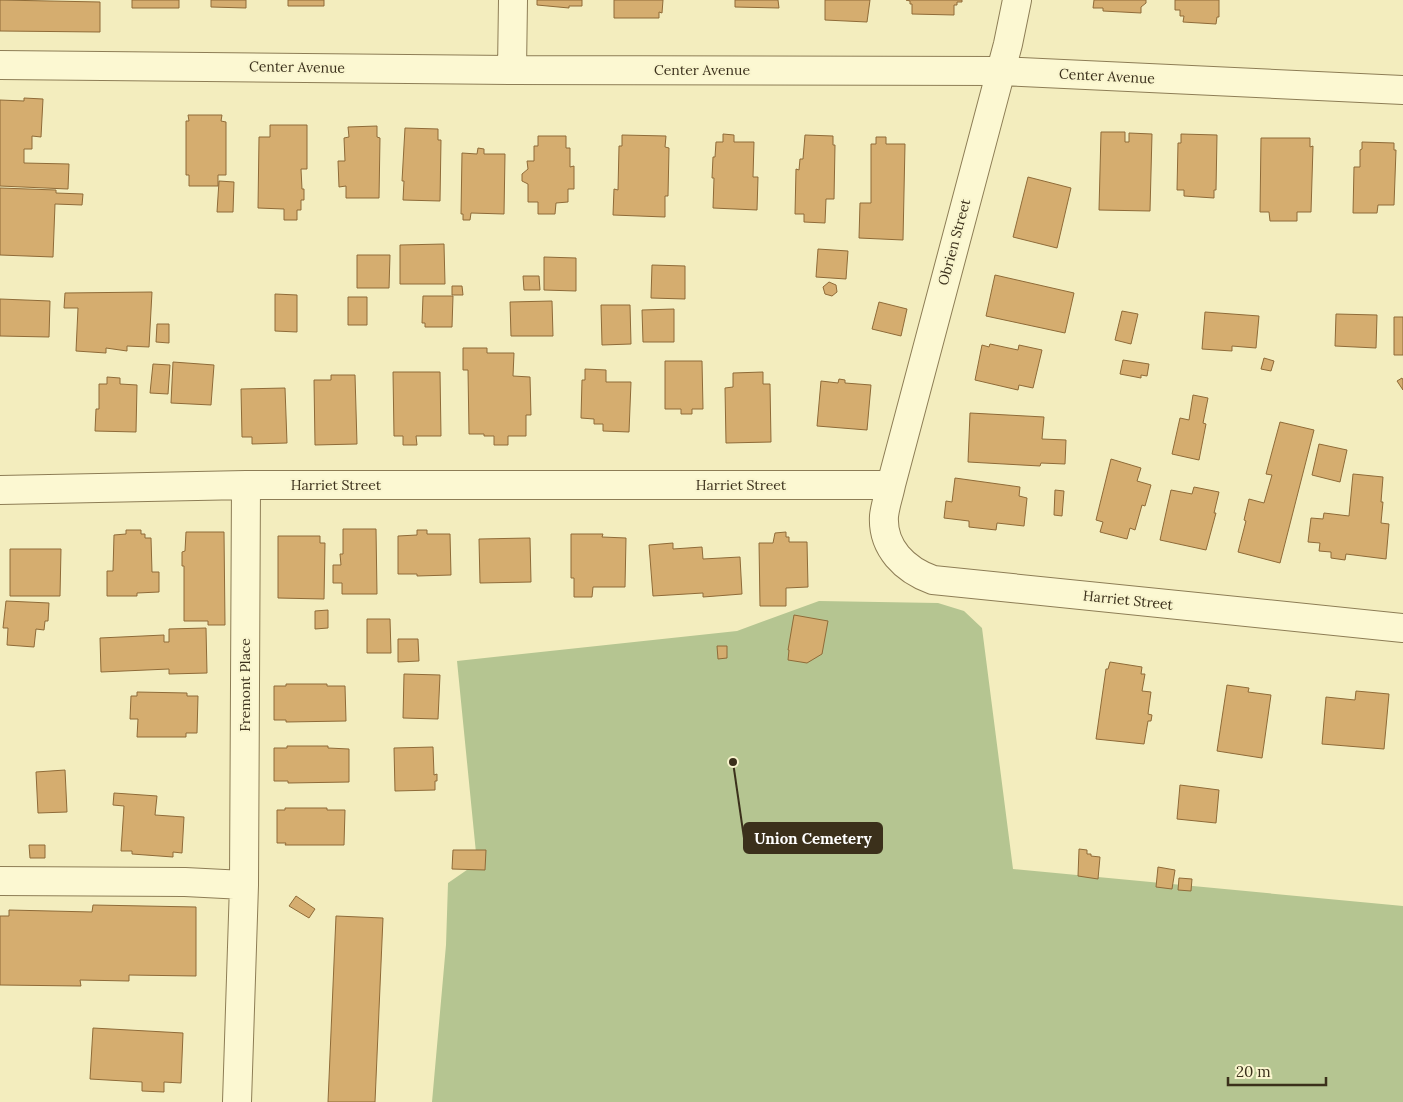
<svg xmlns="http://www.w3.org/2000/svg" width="1403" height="1102" font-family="Lora,serif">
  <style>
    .cemetery { fill: #b5c591 }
    .building { fill: #d5ad6f; stroke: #8f6b38 }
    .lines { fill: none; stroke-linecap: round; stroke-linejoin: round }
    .minor-casing { stroke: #8d7d55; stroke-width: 30 }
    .minor { stroke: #fcf8d2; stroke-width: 28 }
    .labels { text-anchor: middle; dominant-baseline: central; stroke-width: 4; stroke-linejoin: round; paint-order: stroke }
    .street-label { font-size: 14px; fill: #3b301b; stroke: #f9f5ce }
    .leader { fill: none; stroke: #3b301b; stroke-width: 2 }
    .callout-dot { fill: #3b301b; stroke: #f9f5ce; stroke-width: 2 }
    .callout { fill: #3b301b; stroke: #3b301b; stroke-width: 2 }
    .callout-label { font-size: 15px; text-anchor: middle; font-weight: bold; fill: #fff }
  </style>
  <rect width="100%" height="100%" fill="#f3edbe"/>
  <path class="cemetery" d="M819,601l119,2 26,8 18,17 31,241 390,37v196h-971l14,-157 2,-62 29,-20 -20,-202 280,-30z"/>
  <path class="building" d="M0,0l100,2v30l-100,-1z
    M132,0h47v8h-47z
    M211,0h35v8l-35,-1z
    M288,0h36v6h-36z
    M537,0h45v6h-13v2l-32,-3z
    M614,0h49l-1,13 -3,-1v6h-45z
    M735,0h43l1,8 -44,-1z
    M825,0h45l-3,22 -42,-2z
    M906,0h56v2h-5v3h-3v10l-42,-1v-10h-2v-3z
    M1094,0h52v3l-5,4v6l-38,-2v-3h-10z
    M1175,0h44v17h-2l-1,7 -33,-2 1,-6h-4v-6h-5z
    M24,98l19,1 -2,38 -9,-1v13h-8v14l45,1 -1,25 -68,-3v-86l24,1z
    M188,115h34l-1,6 5,1v53h-8v11h-29v-11h-3v-54h3z
    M270,125h37v44h-6l1,20h2v11h-3v10h-4v10h-13v-11l-26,-1 1,-71h11z
    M377,126v11l3,1 -1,60h-33v-12l-7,1 -1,-26h7l-1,-23 5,-1 -1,-10z
    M405,128l33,1v11h3l-1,61 -37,-1 1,-19h-2z
    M1101,132h24v10h4v-9l23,1 -2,77 -51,-1z
    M723,134l11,1v7h20l-1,35h5l-1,33 -44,-2 1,-30h-2l1,-21h2l1,-15h7z
    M1181,134l36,1 -1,55h-2v8l-30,-2v-6h-7l1,-47h3z
    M622,135l44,1 -1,11 4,1 -1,48h-3v21l-52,-2 1,-26 4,1 1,-44h3z
    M805,135l28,1v9h2l-1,54h-8l-1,24 -21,-1v-8h-9l1,-45 3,1 1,-11h3z
    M538,136h28v12h4v19l4,-1v23h-6v13l-12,1 -1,11h-17v-12h-10v-18l-6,-3v-7l6,-5 -1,-8h7v-15h4z
    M876,137h10v7h19l-2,96 -44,-2 1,-35h11v-59h5z
    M1261,138h49v9l3,-1 -2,66h-14v9h-27l-1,-9h-9z
    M1362,142l32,1v7h2l-2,55h-16l-1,8h-24l1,-46h6v-17l2,-1z
    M478,148l6,1v5h21l-1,60 -33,-1 -1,7h-7v-6h-2l1,-61 15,1z
    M1028,177l43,11 -14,60 -44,-11z
    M219,181l15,1 -1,30h-16z
    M0,188l56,2v3l27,1 -1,11 -27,-1 -2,53 -53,-2z
    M444,244l1,40h-45v-39z
    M818,249l30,2 -2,28 -30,-2z
    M357,255h33l-1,33h-32z
    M544,257l32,1v33l-32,-1z
    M652,265l33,1v33l-34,-1z
    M995,275l79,18 -9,40 -79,-17z
    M523,276h16l1,14h-16z
    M829,282l7,3 1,7 -5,4 -7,-2 -2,-7z
    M452,286h10l1,9h-11z
    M152,292l-3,55 -22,-1v5l-21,-3v5l-30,-2 2,-43h-14l1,-15z
    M275,294l22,1v37l-22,-1z
    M423,296h30l-1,31h-27v-4h-3z
    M348,297h19v28h-19z
    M0,299l50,2 -1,36 -49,-1z
    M552,301l1,35h-42l-1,-34z
    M879,302l28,7 -6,27 -29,-7z
    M601,305h29l1,39 -29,1z
    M674,309v33h-31l-1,-32z
    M1122,311l16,3 -7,30 -16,-4z
    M1205,312l54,4 -3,32 -24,-2v5l-30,-2z
    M1336,314l41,1 -1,33 -41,-2z
    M1394,317h9v38h-9z
    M157,324h12v19l-13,-1z
    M990,344l28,6 1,-5 23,5 -9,38 -14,-3 -1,5 -43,-10 7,-35 7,2z
    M463,348h24v5h27l-1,23 17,1 1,38h-5v21h-18v9h-14v-9h-10v-2h-15l-1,-64h-5z
    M1264,358l10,3 -3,10 -10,-2z
    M1123,360l26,4 -2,12 -6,-1v3l-21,-4z
    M665,361h37l1,48h-11v5h-11v-5h-16z
    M173,362l41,3 -3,40 -40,-2z
    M153,364l17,1 -2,29 -18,-1z
    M585,369l21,1v12h25l-2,50 -26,-1v-7h-9v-5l-13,-1 1,-38h3z
    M393,372h47l1,64h-25l1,9h-14v-9h-9z
    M763,372v12h7l1,58 -45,1 -1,-55 8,-1v-14z
    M331,375h24l2,69 -42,1 -1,-65h17z
    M107,377l13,1v6l17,1 -1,47 -41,-1 1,-22h3v-25h8z
    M1402,378l1,2v10l-6,-9z
    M839,379l6,1v3l26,2 -4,45 -50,-4 4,-45 17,2z
    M285,388l2,55 -35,1v-7h-10l-1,-48z
    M1193,395l15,3 -5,25 3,1 -7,36 -27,-6 8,-36 9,2z
    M970,413l74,4 -2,22 24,1 -1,24 -24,-1 -1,3 -72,-4z
    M1280,422l34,8 -34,133 -42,-11 8,-31 -2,-1 5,-21 15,4 8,-28 -6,-1z
    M1319,444l28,6 -7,32 -28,-7z
    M1111,459l30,9 -4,13 14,4 -6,21 -3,-1 -7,25 -5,-2 -3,11 -27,-7 3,-10 -7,-2z
    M1353,474l30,3 -2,25h2l-2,21 8,1 -3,35 -40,-5 -1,6 -14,-2v-6l-12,-1 1,-8 -12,-1 3,-24 12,1 1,-6 25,3z
    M955,478l65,9 -1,9 8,2 -3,28 -27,-3 -1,7 -27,-3v-6l-25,-3 2,-17 6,1z
    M1194,487l25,5 -5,21h2l-10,37 -46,-10 11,-50 21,4z
    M1055,490l9,1 -2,25 -8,-1z
    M343,529h33l1,65h-35v-11h-9v-18h8l-1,-11h3z
    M126,530h15v4h4v4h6l1,34h7v20l-22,1v3h-30v-25h6l1,-36 12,-1z
    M417,530h10v4h23l1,41 -34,1v-2h-19v-38l19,-1z
    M186,532h38l1,93h-17v-4h-24v-55h-2v-14l3,-1z
    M786,532v5h3v5h18l1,45 -22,1v18h-26l-1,-63h14l2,-10z
    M571,534h32l-1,3 24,1 -1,49h-32l-1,10h-18v-19h-3z
    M278,536h42v7h5l-1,56 -46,-1z
    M530,538l1,44 -51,1 -1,-44z
    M673,543v6l29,-2 1,12 37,-2 2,37 -39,3v-4l-50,3 -4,-51z
    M10,549h51l-1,47h-50z
    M6,601l43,2 -1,18h-3l-1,9 -8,-1 -2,18 -27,-2 1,-17h-5z
    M328,610v18l-13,1v-18z
    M794,615l34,6 -6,33 -15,9 -19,-3 1,-10h-1z
    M367,619h23l1,34h-24z
    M206,628l1,45 -38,1v-5l-68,3 -1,-34 64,-3v7h5v-13z
    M398,639h20l1,22 -21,1z
    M717,646h10v12l-9,1z
    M1110,662l32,5 -1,7h4l-3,17 9,1 -3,22 4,1 -1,6h-3l-4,23 -48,-5 10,-70h2z
    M404,674l36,1 -2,44 -35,-1z
    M286,684h41v2h18l1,35 -60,1v-2h-12v-34h12z
    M1227,685l22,3 -1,4 23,3 -9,63 -45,-7z
    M1356,691l33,3 -5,55 -62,-5 4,-47 29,3z
    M137,692l50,1v3h11l-1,37h-11v4h-49l1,-18h-8l1,-23h6z
    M287,746h41v2l21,1v33l-61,1v-2h-14v-33h13z
    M433,747l1,28 3,-1v7h-2v9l-40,1 -1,-43z
    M65,770l2,42 -29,1 -2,-41z
    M1180,785l39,5 -3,33 -39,-4z
    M114,793l43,3 -2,19 29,2 -2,36 -9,-1v5l-41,-3v-3h-11l3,-45 -11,-1z
    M285,808h42v2h18l-1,35h-59l1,-2h-9v-33h8z
    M29,845h16v13h-15z
    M1079,849l8,1v4h4v2l9,1 -2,22 -20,-3z
    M453,850h33l-1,20 -33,-1z
    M1158,867l17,3 -3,19 -16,-2z
    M1179,878l13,1 -1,12 -13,-1z
    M296,896l19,13 -6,9 -20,-12z
    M93,905l103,2v69l-67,-1v6l-49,-1 1,6 -81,-1v-69h9v-6l83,2z
    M336,916l47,2 -8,184h-47z
    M93,1028l90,5 -2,50 -17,-1v10l-22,-1v-9l-52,-3z"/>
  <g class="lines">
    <g class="minor-casing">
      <path id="minor" d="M1017,0l-9,44 -117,441c-2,10 -6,21 -7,31 -2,32 21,54 49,64l470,48
        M0,65l512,5 488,1 403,19
        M512,70l1,-70
        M0,490l246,-5h645
        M0,881l185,1 59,3
        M237,1102l7,-217 2,-400"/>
    </g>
    <use href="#minor" class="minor"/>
  </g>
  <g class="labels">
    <g class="street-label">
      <text transform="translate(297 67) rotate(1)">Center Avenue</text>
      <text x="702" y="70">Center Avenue</text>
      <text transform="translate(1107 76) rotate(3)">Center Avenue</text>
      <text transform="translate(954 242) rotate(-75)">Obrien Street</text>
      <text x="336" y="485">Harriet Street</text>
      <text x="741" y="485">Harriet Street</text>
      <text transform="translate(1128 600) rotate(6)">Harriet Street</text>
      <text transform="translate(245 685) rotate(-90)">Fremont Place</text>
    </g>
  </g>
  <path class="leader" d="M733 762L744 838"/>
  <circle class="callout-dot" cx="733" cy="762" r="5"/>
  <rect class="callout" x="744" y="823" width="138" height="30" rx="5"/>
  <g class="callout-label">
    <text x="813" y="844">Union Cemetery</text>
  </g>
  <path d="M1228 1077v8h98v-8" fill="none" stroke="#3b301b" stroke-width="2.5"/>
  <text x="1236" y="1077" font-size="15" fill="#3b301b" stroke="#f9f5ce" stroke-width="4" paint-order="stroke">20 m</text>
</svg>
